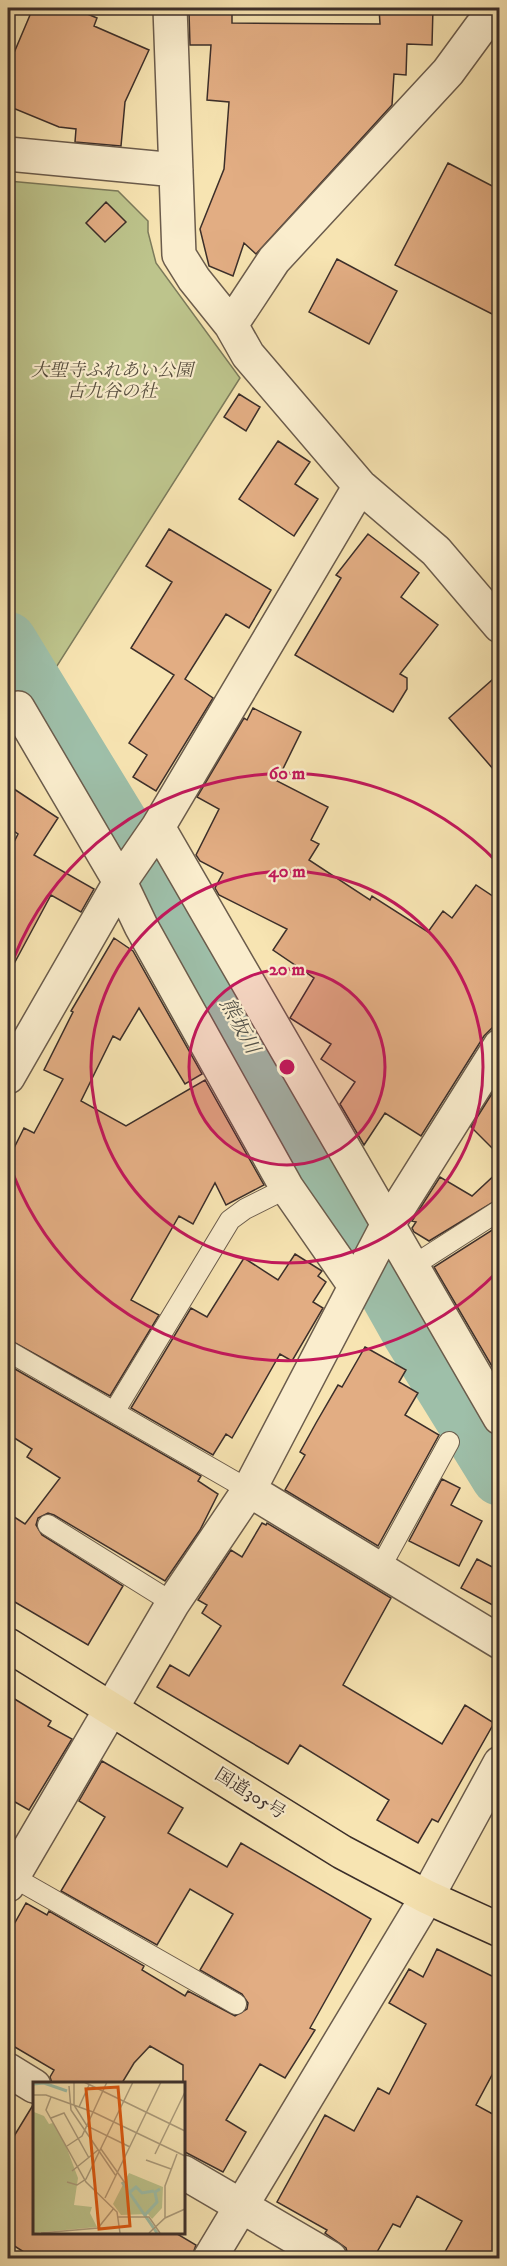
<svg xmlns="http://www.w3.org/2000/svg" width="507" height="2266" font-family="'IM FELL DW Pica','Noto Serif JP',serif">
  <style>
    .green { fill: #bdc48c; stroke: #7c7a5b; stroke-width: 1.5 }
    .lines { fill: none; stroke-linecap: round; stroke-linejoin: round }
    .river { stroke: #9ebfa9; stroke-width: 58 }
    .building { fill: #e2ad83; stroke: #3c2f2a; stroke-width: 1.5 }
    .service-casing { stroke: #6b5c4c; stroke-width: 22 }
    .minor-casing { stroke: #6b5c4c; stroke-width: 36 }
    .tertiary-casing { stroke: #6b5c4c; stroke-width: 36 }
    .trunk-casing { stroke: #3c2f2a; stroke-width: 36 }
    .service { stroke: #faedcd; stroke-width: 20 }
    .minor { stroke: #faedcd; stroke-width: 33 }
    .tertiary { stroke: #faedcd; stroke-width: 33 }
    .trunk { stroke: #f7e4b2; stroke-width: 33 }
    .ring { fill: none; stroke: #c2185b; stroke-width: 3 }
    .labels { text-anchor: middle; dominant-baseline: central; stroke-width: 4.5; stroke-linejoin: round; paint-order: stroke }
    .park-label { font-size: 18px; font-style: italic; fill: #564d3e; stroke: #faedcd }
    .street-label { font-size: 18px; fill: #3c2f2a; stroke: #faedcd }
    .water-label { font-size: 20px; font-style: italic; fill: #54534a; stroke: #faedcd }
    .inset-river { fill: none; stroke: #9ebfa9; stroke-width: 3 }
    .inset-road { fill: none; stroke: #ac9c7c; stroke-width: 1.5 }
    .view { fill: #df570e; fill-opacity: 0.15; stroke: #df570e; stroke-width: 3 }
    .inset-edge { fill: none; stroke: #3c2f2a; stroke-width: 3 }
    .centre { fill: #c2185b; stroke: #faedcd; stroke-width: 3 }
    .ring-label { font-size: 18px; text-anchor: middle; font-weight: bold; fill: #c2185b; stroke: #faedcd; stroke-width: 4.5; stroke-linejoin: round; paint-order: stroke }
  </style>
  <rect width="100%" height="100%" fill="#f7e4b2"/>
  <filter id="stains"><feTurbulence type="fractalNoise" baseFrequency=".00333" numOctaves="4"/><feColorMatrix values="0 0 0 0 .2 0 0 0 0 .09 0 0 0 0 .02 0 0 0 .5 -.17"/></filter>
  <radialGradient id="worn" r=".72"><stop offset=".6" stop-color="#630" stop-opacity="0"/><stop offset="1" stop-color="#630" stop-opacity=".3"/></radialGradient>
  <path class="green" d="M8,181l110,10 30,30v11l8,31 84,115 -232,365z"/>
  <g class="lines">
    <path class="river" d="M8,641l174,285 229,407 89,144"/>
  </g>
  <path class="building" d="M33,8h40l24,10 -3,8 55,24 -24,52 -4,44 -46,-4 1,-13 -17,-2 -51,-21v-39z
    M379,8h54l-1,37 -25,-1 -1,31 -12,-1 -2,31 -136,149 -12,-11 -11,33 -24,-10 -9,-37 24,-60 5,-67 -22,-2 4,-55h-21l-1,-33 43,-1v12l148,1z
    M448,163l52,27v128l-105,-53z
    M106,202l20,20 -21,20 -19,-19z
    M337,259l60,32 -28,53 -60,-32z
    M239,394l21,13 -14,24 -22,-14z
    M278,441l32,21 -15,22 23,15 -24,37 -55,-37z
    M169,529l102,61 -22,38 -23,-14 -41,65 28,19 -57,93 -23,-14 14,-22 -18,-12 45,-68 -43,-27 41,-66 -26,-16z
    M368,534l51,39 -18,24 37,28 -38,49 7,4v11l-14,23 -98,-57 46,-77 -5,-3z
    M500,673v104l-51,-59z
    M253,708l48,24 -24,49 51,26 -17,33 8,4 -10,16 61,40 2,-4 56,36 15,-21 9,7 24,-33 24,16v119l-16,16 -63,100 -36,-23 -21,32 -24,-41 15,-22 -34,-23 10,-15 -41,-26 24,-40 -41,-28 14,-21 -68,-34 -4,-7 8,-15 -23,-12 -4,-6 23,-46 -22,-12 47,-79 3,2z
    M8,785l50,33 -24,37 60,34 -13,23 -30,-17 -43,80v-134l5,3 5,-10 -10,-7z
    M114,938l19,13 69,123 -17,10 -46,-76 -19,32 -7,-4 -32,65 45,25 79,-46 59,105 -38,20 -11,-22 -22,41 -14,-8 -48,84 28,15 -49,81 -102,-57v-179l16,-32 10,5 29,-54 -19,-9 29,-58 -2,-1z
    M498,1084l2,2v70l-29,-29z
    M500,1170v28l-71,43 -15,-9 -2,-4 4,-6 -4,-1 28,-44 32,19z
    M500,1225v155l-66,-113z
    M295,1254l27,17 -4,5 8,6 -13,20 10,6 -31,53 -12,-7 -48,84 -6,-4 -13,21 -82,-47 60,-100 16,9 37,-59 34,22z
    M365,1347l41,23 -7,12 19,11 -13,22 34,20 -61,111 -93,-56 20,-35 -5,-3 16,-29 22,-38 4,2z
    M8,1365l193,111 -3,5 20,13 -18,36 -35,51 -111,-66 -6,-2 -10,5 -2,7 6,10 81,51 -35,59 -80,-47v-85l17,11 35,-46 -33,-21 5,-8 -24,-15z
    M442,1479l18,9 -9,17 31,16 -23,45 -50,-25z
    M262,1523l4,2 1,-2 124,75 -48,87 99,59 23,-39 29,18 -56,99 -6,-3 -14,24 -41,-23 12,-20 -89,-55 -12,19 -131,-77 13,-22 19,11 32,-50 -19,-13 5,-8 -9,-5 33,-50 11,7z
    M477,1559l23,12v38l-39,-21z
    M8,1695l43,26 -3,5 24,13 -43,71 -21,-12z
    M102,1761l81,47 -15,25 59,34 14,-24 130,76 -61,109 5,2 -30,48 -25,-14 -34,56 20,12 -23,40 -40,-21v-86l-33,-19 -16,17 -12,20h-70l-2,-6 4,-7 -46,-27v-108l18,-32 21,12 2,-4 95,55 -2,4 43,26 3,-5 47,25 12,-7 1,-6 -6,-9 -42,-24 33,-56 -43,-25 -33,56 -96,-54 44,-74 -26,-16z
    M437,1949l63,31v80l-24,45 24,13v122l-11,19h-48l21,-38 -45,-25 -17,31 -7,-3 -20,35h-24l-3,-11 -21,-15 2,-3 -50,-28 48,-87 29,16 24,-43 11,6 37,-70 -37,-21 20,-34 14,8z
    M33,2105l1,127h140l22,13 -5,14h-156l-27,-17v-96z"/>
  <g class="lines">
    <g class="service-casing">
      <path id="service" d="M411,1267l89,-57
        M8,1351l241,139
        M114,1412l116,-192 15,-11 42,-21
        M48,1525l125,78
        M380,1568l69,-126
        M13,1877l223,127"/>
    </g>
    <g class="minor-casing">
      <path id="minor" d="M170,8l9,247 15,24 37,46 17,30 112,131 76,65 64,75
        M8,154l168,16
        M231,325l43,-65 174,-188 33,-45 19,-9
        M18,708l102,174 21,44 146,262 68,98
        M158,827l342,591
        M8,1077l112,-195 38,-55 202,-341
        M249,1490l251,152
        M8,1885l165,-282 76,-113 138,-264 113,-180
        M427,1897l73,-134
        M8,2070l26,16
        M183,2172l147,86"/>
    </g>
    <g class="tertiary-casing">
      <path id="tertiary" d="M210,2258l217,-361"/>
    </g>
    <g class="trunk-casing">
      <path id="trunk" d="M8,1645l334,207 85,45 73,33"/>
    </g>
    <use href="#service" class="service"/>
    <use href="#minor" class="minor"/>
    <use href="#tertiary" class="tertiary"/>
    <use href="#trunk" class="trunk"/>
  </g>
  <circle cx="287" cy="1067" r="98" fill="#c2185b" fill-opacity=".12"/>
  <g class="ring">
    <circle cx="287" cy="1067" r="98"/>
    <circle cx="287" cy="1067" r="196"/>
    <path d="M498 1271A294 294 0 0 1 8 1160M8 974A294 294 0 0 1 498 863"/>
  </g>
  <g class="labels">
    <g class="park-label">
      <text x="112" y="371">大聖寺ふれあい公園<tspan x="112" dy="21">古九谷の社</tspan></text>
    </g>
    <g class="street-label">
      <text transform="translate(250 1794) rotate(32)">国道305号</text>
    </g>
    <g class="water-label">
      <text transform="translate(239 1026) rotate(61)">熊坂川</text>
    </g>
  </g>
  <g transform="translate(33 2082)">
    <rect width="152" height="152" fill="#f7e4b2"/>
    <path d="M1,30l10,4 5,8 4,-1 13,23 12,32 -4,27 18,2 -2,6 7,14 -64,6zM96,91l34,14 -1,21 -10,11 -4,-5 -27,1 -8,-11z" fill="#bdc48c"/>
    <path class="inset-river" d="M0,2l11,-1 23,8M89,100l35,51M97,110l6,-5 6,6 12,-2M112,133l12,-13 -2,-10 5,-3"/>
    <path class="inset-road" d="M41,0v23l13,21 43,21M51,0l101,49M36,4l2,24 45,66M0,13h13l47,17 92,44M18,15l-5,13 40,72 31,30 3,21M46,25l10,-22M18,36l13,-5 25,45M34,64l15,-10 25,-54M68,67l24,34M122,72l30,-62M113,78l25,9M39,89l26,-21M34,100l10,3 9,-6 47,-97M72,116l56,-116M85,135h31l11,16M132,136v-32l12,-32M8,151l57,-5 16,-20M116,151l16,-15 20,-9"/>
    <path class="view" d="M85,5l12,139 -31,3 -13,-140z"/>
    <rect width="152" height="152" class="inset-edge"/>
  </g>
  <circle cx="287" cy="1067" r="9" class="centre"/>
  <g class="ring-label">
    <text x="287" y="779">60 m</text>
    <text x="287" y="877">40 m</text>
    <text x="287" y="975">20 m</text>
  </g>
  <rect width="507" height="2266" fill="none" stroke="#f7e4b2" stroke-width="30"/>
  <rect x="9" y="9" width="489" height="2248" fill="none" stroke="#3c2f2a" stroke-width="3"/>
  <rect x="15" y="15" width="477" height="2236" fill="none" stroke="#3c2f2a" stroke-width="1.5"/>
  <rect width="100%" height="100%" filter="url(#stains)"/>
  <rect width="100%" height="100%" fill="url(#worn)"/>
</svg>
